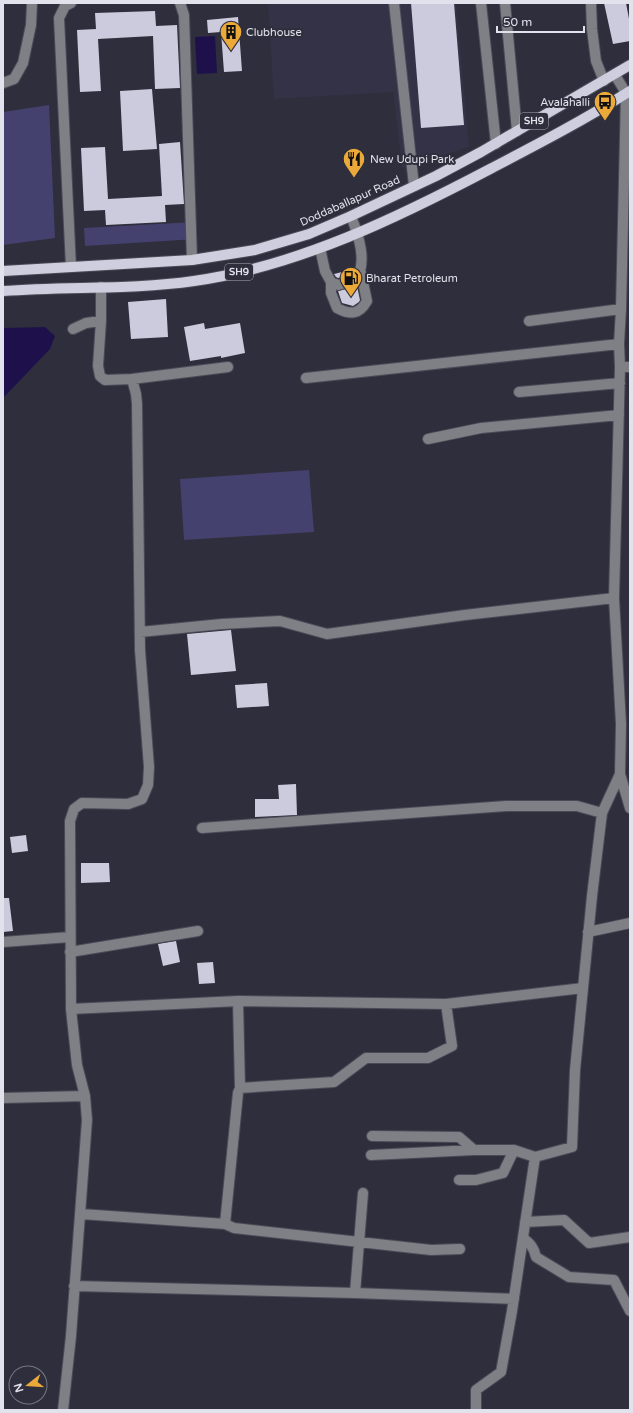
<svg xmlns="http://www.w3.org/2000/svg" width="633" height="1413" font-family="'Varela Round',sans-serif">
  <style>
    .built { fill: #333247 }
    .green { fill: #45416e }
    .water { fill: #1e114b }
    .building { fill: #cbcbdd }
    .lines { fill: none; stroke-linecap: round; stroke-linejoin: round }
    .minor-casing { stroke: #4b4b58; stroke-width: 12 }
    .major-casing { stroke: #4b4b58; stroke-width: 12 }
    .minor { stroke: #7f7f86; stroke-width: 10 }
    .major { stroke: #cecede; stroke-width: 10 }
    .labels { text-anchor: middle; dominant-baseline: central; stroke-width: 4; stroke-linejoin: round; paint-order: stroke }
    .shield { fill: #2e2e3c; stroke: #acacb7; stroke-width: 1 }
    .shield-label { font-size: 10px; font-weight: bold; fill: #e2e2ec }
    .poi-label { font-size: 11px; fill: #e2e2ec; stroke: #2e2e3c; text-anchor: start }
    .street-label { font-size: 11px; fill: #e2e2ec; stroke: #2e2e3c }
  </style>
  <rect width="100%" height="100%" fill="#2e2e3c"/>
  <path class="built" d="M268,3h188l13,144 -67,21 -9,-76 -119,7z"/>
  <path class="green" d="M49,105l6,133 -52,7v-133z
    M195,222l1,17 -111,7 -1,-18z
    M309,470l5,62 -130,8 -4,-61z"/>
  <path class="water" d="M215,36l2,37 -20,1 -2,-37z
    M45,327l10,9 -5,13 -47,49v-70z"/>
  <path class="building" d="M411,3h43l10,122 -43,3z
    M604,3h22l4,21v17l-17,3z
    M155,11l1,15 21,-1 3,63 -25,1 -2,-53 -55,3 3,52 -21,1 -3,-62 19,-1 -1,-16z
    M238,17l4,54 -18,1 -3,-40 -13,1 -1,-13z
    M152,89l5,60 -34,2 -3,-60z
    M180,142l4,62 -19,1 1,17 -60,3 -1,-15 -21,1 -3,-63 24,-1 3,52 54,-3 -3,-52z
    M354,269l-3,6 -13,3 -2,-1 -2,-3z
    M357,286l3,14 -1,2 -6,4 -11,-3 -4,-12z
    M166,299l2,38 -37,2 -3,-37z
    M204,323l1,6 35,-6 5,30 -24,5v-2l-31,5 -6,-34z
    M231,630l5,41 -45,4 -4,-41z
    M267,683l2,23 -32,2 -2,-23z
    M296,784l1,31 -42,2v-18h24l-1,-14z
    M26,835l2,16 -16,2 -2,-16z
    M81,863h28l1,19 -29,1z
    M3,898h6l4,33 -10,1z
    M176,941l4,21 -17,4 -5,-22z
    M213,962l2,21 -16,1 -2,-21z"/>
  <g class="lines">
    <g class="minor-casing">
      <path id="minor" d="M71,3l-6,3 -6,12 12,249
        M180,3l4,12 8,245
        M394,3l20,183
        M481,3l15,141
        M505,3l12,128
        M591,3l1,26 4,32 8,20
        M3,83l11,-4 9,-16 8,-38 1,-22
        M320,248l5,23 6,11 7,3 18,-5c12,-18 2,-46 -5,-64
        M331,282v11l6,15c13,7 22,7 30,-7l-6,-28
        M529,321l92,-12
        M73,329l13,-6 15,-2
        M620,367h10
        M306,378l313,-34
        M132,379l96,-12
        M519,392l101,-9
        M428,439l53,-11 138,-13
        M140,632l82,-8 58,-3 47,13 138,-19 149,-17
        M620,774l10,34
        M202,828l304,-22h71l25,7
        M588,932l42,-9
        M3,942l67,-5
        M70,952l128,-21
        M238,1001l2,87
        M446,1004l137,-16
        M71,1009l167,-8 208,3 6,42 -24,12h-62l-32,24 -94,6 -2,5 -13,131
        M3,1098l82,-2
        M372,1136l87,1 15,13
        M371,1155l103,-5h40l21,7
        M459,1180h17l27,-7 11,-23
        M81,1214l144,10 9,4 197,22 29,-1
        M525,1222l39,-2 25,23 41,-6
        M523,1238c8,6 11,10 13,19l33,20 45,3 16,31
        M74,1286l281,7 8,-100
        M355,1293l159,6
        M63,1410l8,-74 16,-216 -2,-24 -8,-31 -6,-56 -1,-188 4,-12 8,-6 46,1 14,-5 6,-14 1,-18 -9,-117 -3,-246 -1,-10 -4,-15 -27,1 -5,-4 -2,-10 3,-45v-34
        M476,1410v-20l25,-18 11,-61 23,-154 37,-10 3,-77 17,-174 10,-83 18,-39 1,-50 -7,-126 6,-231 -1,-23 2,-35 5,-216 -11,-18"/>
    </g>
    <g class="major-casing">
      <path id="major" d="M3,271l189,-11 63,-10 54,-16 42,-18 85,-40 45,-24 149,-87
        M3,291c64,-5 128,-1 191,-10 105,-15 205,-64 298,-113 46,-24 94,-49 138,-77"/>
    </g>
    <use href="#minor" class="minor"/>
    <use href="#major" class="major"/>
  </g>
  <defs>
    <g id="building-pin" transform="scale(1.15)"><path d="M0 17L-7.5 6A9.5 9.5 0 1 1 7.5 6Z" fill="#eba939" stroke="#2e2e3c"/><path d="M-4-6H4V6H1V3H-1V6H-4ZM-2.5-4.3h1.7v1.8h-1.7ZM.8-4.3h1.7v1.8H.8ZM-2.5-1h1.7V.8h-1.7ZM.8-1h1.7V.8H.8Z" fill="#111"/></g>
    <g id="bus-pin" transform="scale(1.15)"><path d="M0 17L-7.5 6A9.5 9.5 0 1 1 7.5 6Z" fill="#eba939" stroke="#2e2e3c"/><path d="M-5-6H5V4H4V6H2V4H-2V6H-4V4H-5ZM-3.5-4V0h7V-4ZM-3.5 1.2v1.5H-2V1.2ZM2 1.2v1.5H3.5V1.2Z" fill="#111"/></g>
    <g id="restaurant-pin" transform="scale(1.15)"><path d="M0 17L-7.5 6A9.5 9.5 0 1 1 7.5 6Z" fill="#eba939" stroke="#2e2e3c"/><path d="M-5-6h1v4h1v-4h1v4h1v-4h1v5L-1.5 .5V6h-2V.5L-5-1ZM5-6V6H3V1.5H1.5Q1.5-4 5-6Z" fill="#111"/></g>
    <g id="fuel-pin" transform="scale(1.15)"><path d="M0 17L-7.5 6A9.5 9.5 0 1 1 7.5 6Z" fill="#eba939" stroke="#2e2e3c"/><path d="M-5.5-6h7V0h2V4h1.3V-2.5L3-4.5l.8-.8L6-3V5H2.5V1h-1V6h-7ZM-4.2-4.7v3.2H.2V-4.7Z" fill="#111"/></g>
  </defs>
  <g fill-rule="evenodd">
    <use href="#building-pin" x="231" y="32"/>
    <use href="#bus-pin" x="605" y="102"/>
    <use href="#restaurant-pin" x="354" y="159"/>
    <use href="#fuel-pin" x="351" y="278"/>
  </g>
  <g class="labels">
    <g class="shield">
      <rect x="520" y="113" width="28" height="16" rx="3"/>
      <rect x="225" y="264" width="28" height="16" rx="3"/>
    </g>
    <g class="shield-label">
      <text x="534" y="121">SH9</text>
      <text x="239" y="272">SH9</text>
    </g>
    <g class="poi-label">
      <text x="246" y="32">Clubhouse</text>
      <text x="590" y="102" text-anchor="end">Avalahalli</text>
      <text x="370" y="159">New Udupi Park</text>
      <text x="366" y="278">Bharat Petroleum</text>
    </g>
    <g class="street-label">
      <text transform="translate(350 201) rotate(-24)">Doddaballapur Road</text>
    </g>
  </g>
  <rect width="633" height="1413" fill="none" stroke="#e2e2ec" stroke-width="8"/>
  <g transform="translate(28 1385) rotate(253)"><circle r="19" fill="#2e2e3c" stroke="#767682"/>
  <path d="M0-3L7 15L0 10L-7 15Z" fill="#eba939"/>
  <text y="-6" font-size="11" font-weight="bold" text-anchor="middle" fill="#e2e2ec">N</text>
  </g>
  <path d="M497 26v6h87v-6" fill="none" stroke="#e2e2ec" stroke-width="2"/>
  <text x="503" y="26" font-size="12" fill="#e2e2ec" stroke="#2e2e3c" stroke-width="3" paint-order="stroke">50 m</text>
</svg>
